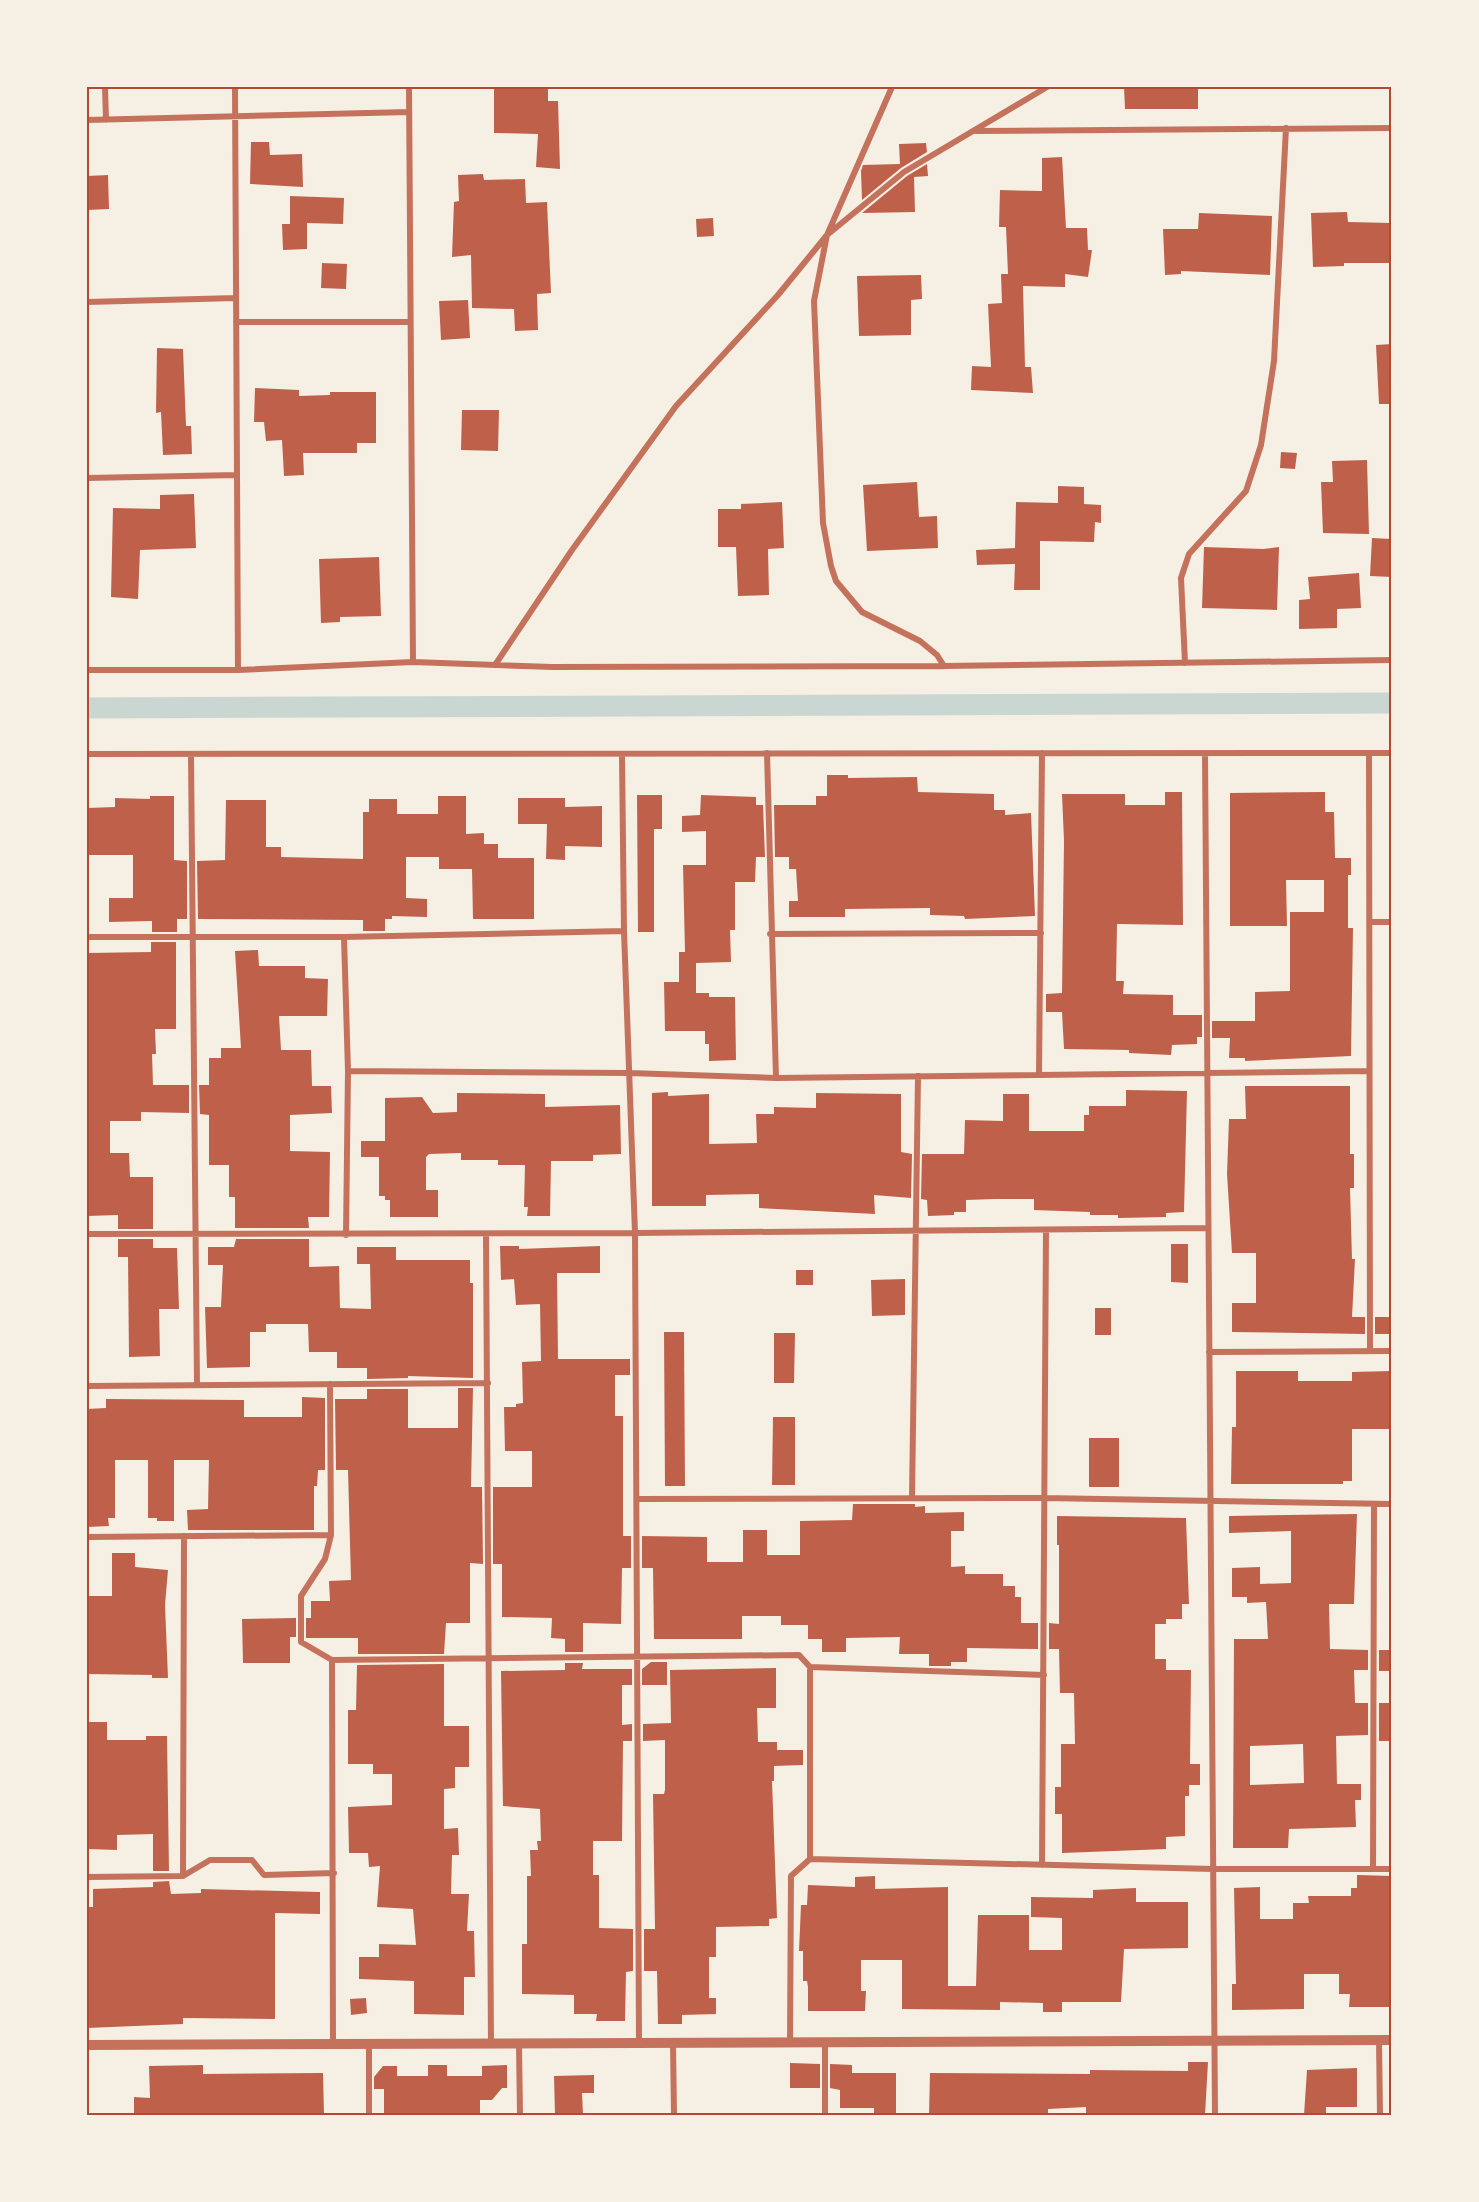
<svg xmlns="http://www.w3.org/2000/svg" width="1479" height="2202" font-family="'Archivo Narrow',sans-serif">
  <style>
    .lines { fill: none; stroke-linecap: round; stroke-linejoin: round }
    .canal { stroke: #c9d6d2; stroke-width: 21 }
    .building { fill: #bf614a; fill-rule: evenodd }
    .minor { stroke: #c5725c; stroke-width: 6 }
    .tertiary { stroke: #c5725c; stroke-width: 10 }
    .neatline { fill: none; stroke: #b5482f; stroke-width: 2 }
  </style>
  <rect width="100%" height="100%" fill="#f6efe4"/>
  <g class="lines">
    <path class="canal" d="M87,708l1305,-5"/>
  </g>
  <path class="building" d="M494,87h54v14h10l2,68 -24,-2 2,-33 -44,-1z
    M1124,87h74v22h-73z
    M251,142h18l1,13 32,-1 1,33 -53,-3z
    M926,143l1,9 -26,16 -39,32 -1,-29 2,-6 37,-1 -1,-20z
    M1062,157l4,71h21l1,22h4l-4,27 -23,-3v13l-42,-1 2,81h6l2,26 -62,-3 1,-24 19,1 -3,-63 14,-1 -1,-29h7l-2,-47h-7l1,-37 42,1v-33z
    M927,164l1,12 -14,1 1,35 -53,1 45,-37z
    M483,174l1,6 41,-1 1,24 21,-1 4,91 -14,1 1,36 -23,1 -1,-22 -42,-1 -1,-53 -19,2 2,-55 5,-1 -1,-26z
    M108,175l1,34 -22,1v-34z
    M290,196l54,2 -1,26 -36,-1v26l-24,1 -1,-26h8z
    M1347,212l1,10 44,1v40h-48v3l-31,1 -2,-54z
    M1199,213l73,3 -2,59 -89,-4v3l-16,1 -2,-46h35z
    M713,218l1,18 -17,1 -1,-18z
    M322,263l25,1 -1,25 -25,-1z
    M921,275l1,24 -11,1v35l-52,1 -2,-60z
    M468,300l2,38 -29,2 -2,-39z
    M1392,344v60h-13l-3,-59z
    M157,348l26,1 3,77h5l1,28 -29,1 -2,-43 -5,1z
    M255,388l44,2v6l31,-1v-3h46v51h-19v10h-54l1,22 -20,1 -2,-36 -16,1 -2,-19h-10z
    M462,410h37l-1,41 -37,-1z
    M1281,452l16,1 -2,16 -15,-1z
    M1367,460l2,74 -46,-1 -2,-51h12l-1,-21z
    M917,482l2,35 18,-1 1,32 -71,3 -4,-66z
    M1058,486l26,1v17l17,1v18l-6,-1 -1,20 -54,-1v49h-26l1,-26 -38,1 -1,-15 39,-2 1,-46 42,1z
    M194,494l2,54 -56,2 -2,49 -27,-2 2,-89 47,1v-14z
    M782,502l2,46 -16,1 1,46 -31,1 -2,-49h-18v-38h23v-5z
    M1372,538l20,1v38l-22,-1z
    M1204,547l59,2 16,-2 -2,63 -75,-2z
    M379,557l2,59 -41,1v5l-19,1 -2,-64z
    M1359,573l2,35 -24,1v19l-38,1v-29l11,-1 -2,-22z
    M827,775h21v3l69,-1 1,15 76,2v16h11v5l26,-2 4,103 -70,3 -1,-3 -34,-1v-7l-85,1v8h-56v-16h9l-2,-32h-7v-12h-14l-1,-52h42v-9h11z
    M1165,792h17l1,133 -66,-1 -1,57h8l-1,13 50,1v20h29v22h-5v7l-25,1 -1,10 -42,-2v-3l-65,-1 -2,-37h-16v-18l16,-1 2,-152 -2,-47h63v11h40z
    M1325,792v20h9l1,46h16v17h-3v53h5l-2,128 -106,5v-3h-16l1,-20h-18v-17h43v-29l35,-1v-79h34v-32h-38l1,46h-57v-133z
    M637,795h25v34h-8v103h-16z
    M701,795l55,2v8h7l2,52h-9l-1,25h-20v48h-5l1,32 -35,1v30h13v4h26l1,63 -27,1v-17h-4v-13h-40l-1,-49h15v-30h6l-2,-87h23v-34l-24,1v-16l18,-1z
    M150,796h24v64l13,1v58h-10v13h-25v-11l-43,1v-24h24v-43h-46v-47l28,-1v-9l35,1z
    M438,796h28v38l18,-1v11h14v14h36v61h-61l-1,-50h-33v-12h-33v41l21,1v18l-35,-1v3h-7v12h-22v-11l-165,-1 -1,-58 28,-1 1,-60h40v47h15v10l82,2v-47h6v-13h28v15h41z
    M518,798h47v9l37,-1v41l-37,-1v14l-19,-1 1,-35h-29z
    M151,942h25v87h-21l1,25h-4l1,31h36v28l-48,-1v9h-31v32h19l1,24h23v52h-35v-14l-31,1v-263l64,-1z
    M258,950l1,16h46v12l23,1 -1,37h-48l2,34h30l1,36h19l1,27 -42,2v36l40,1 -1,65h-21l1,11h-74v-31h-6v-32h-20v-50l-9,-1 -1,-29h10v-27h12v-10h20l-6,-97z
    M1245,1086h105v68h4v34h-4l2,71h3l-3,58h13v17l-133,-2v-29h24v-50h-24l-5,-79 2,-55h17z
    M1126,1090l61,1 -3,121 -18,1v4l-48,1v-3h-28v-3l-56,-2v-11h-40l-28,1v12h-12v3l-26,1 -1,-16 -6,-1 1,-45h42l1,-34 38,1v-27h26v37h55v-16h5v-9h37z
    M668,1092v4l41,-2v50l48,-1 -1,-29h18v-7l42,1v-15l85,1v58l11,2 -1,44 -37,-3 1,19 -116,-6v-14l-53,1v11h-54v-113z
    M457,1093l88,1v13l75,-2 1,49 -28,1v6h-42l-1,55h-23l1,-9h-4l1,-42h-27v-5h-37v-7l-32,1 -3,3v33h12v27h-48v-17h-5v-4h-6v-39h-18v-16h24v-43l37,-1 11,16 24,-1z
    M118,1239h35v9h24l2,61h-20l1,47 -31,1 -1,-100h-10z
    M236,1239h73v28l30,-1 1,42 31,1 -1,-45h-13v-17h39v13h74v23h3v95l-65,-2v2l-41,1v-11h-30v-16h-28l-1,-28h-42v8h-16v35l-43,1 -2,-61h16l2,-42h-15v-18h26z
    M1171,1244h17v39l-17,-1z
    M500,1246h19v3l81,-3v27h-43l1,86h72v16h-15v41h8v120h8v32h-9l-1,56 -38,-1v29h-18v-13l-14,-1 1,-20 -50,-1v-53h-9v-77h39v-36h-27l-1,-44h12v-3l7,-1 -1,-41 19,-1 -1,-57 -24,1 -2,-26 -13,1z
    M796,1270h17v15h-17z
    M905,1279v36l-33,1 -1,-36z
    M1095,1308h16v27h-16z
    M1375,1317h17v17h-17z
    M664,1332h20l1,154h-20z
    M774,1333h21l-1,50h-20z
    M1236,1371h62v10h54v-9l40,-1v58h-40v52h-9v3h-112l1,-57h4z
    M458,1388h15l-2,99h11l1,77 -13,-1v60h-24l-2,31h-86v-16h-52v-20h5v-17h19l-1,-20 22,-1 -3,-110h-12l-1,-71h32v-10h41v39h50z
    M302,1397l23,1v72h-7l-1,16h-3v44h-126l-1,-20 21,-1 1,-49h-35v61h-17v-3h-9v-58h-33v58h-7l1,8 -22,1v-118l19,-1v-9l138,1v17h58z
    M773,1417h22v68h-23z
    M1089,1438h30v49h-30z
    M853,1504h62v3l10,-1v7l39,-1v19h-13v36l14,-1v8h38v12h12v11h6v26h17v26l-71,-1v14h-16v4h-22v-12h-30l1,-17 -54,1v14h-24v-13h-14v-14h-27v-9h-39v23h-88l-1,-71h-11v-32l65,1v25h36v-32h24v25h33v-34l52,-1z
    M1357,1514l-3,90h-25l1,45 38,1v20h-14l1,33h13v32l-32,1 1,48h24v16h-6l1,27 -67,2 -1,19h-55l1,-209h34l-2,-37 -19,1v-6h-15v-29l28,-1v17l31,-1v-52l-62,2v-17zM1303,1744l1,39 -54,2v-39z
    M1057,1516l129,2 3,86h-7v15h-16v5h-11v35h11v11h25l-1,94h10v21h-11v11h-4v40l-19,1v12l-104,4v-39h-7v-27h6v-43h14l-1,-51h-14l-1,-44h-10v-26l10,1v-79h-2z
    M112,1553h23v14l33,3 -3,35 3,73h-16v-3l-65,-1v-78h25z
    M296,1618v19h-6v26h-47l-1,-44z
    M1379,1650h13v21h-13z
    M651,1662h16v23h-25v-16z
    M565,1663h18l-1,6h50v16h-10v40l10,-1v17h-9l-1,100h-29v34h6v53l34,1v42l-7,1 -1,49h-29l1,-7h-23v-19l-52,-1v-50h5v-68h4l-1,-26h8l-1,-9h4l-1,-32 -37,-3 -2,-135 64,-1z
    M444,1664v62h25v41h-14v21l-11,1v40l14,-1 1,27h-7l-1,39h18l-2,37h7l1,46h-11v38l-50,-1v-33l-55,-2v-22h20v-13l37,1 -3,-36 -36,-2 3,-41 -11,1 -1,-14h-19l-1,-46 44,-2v-31h-19v-10h-25v-54h8l1,-45z
    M776,1668v40h-19l1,34h19v8h26v15l-29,1v15h-2l5,137 -8,1v7l-53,1v30h-7v41h7v16l-34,1v9h-24l-1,-53h-13v-42h11l-2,-135h11l1,-4v-50l-22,1v-17l28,-1 -1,-53z
    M1379,1703h13v38h-13z
    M87,1722h20v18h39v-4h21l2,135h-16v-37l-36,1v15l-30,-1z
    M1357,1875l35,1v131h-43l1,-13h-11v-20h-35v35l-72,1v-26h4l-2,-96 26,-1v32h33v-16h16l-1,-7h43v-8h6z
    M875,1876v13l73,-2v99h28l2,-71h51v35h33v-32l-31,-1v-20l62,1v-8l43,-2v14h52v46l-64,1 -3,53h-59v10h-19v-9l-43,-1v8l-98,-1v-49h-41v31h5l-1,20h-57v-24l-1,-6h-4v-30h-4l2,-46h6l1,-20 47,2v-10z
    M169,1881l2,13 30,-1v-4l119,3v22l-45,-1v106l-92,-1v6l-96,4v-121h6v-18l60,-2v-5z
    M366,1998l1,15 -16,2 -1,-16z
    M1188,2062h20l-3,53h-119v-8l-38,2v6h-119l1,-42 160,1v-4l98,1z
    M790,2063l30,1v24h-30z
    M830,2064l22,1v8h44v42h-22v-7h-34v-18l-10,-2z
    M203,2065v9l120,-1 1,42h-190v-18l16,1 -1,-32z
    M428,2065h19v11h35v-10l25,-1v23h-5l-10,12h-12v15h-96v-26h-10v-12l9,-11h14v10h31z
    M1357,2068v39h-31v8h-22l3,-45z
    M594,2075v18h-12l1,22h-28l-1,-39z"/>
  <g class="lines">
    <path class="minor" d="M105,87l1,33
      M235,87l3,583
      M409,87l4,575
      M892,87l-65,148 -13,66 9,222 8,43 5,15 26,31 58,29 17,14 7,11
      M87,120l322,-8
      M976,131l416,-3
      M87,302l149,-4
      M236,322h174
      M87,478l150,-3
      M1185,663l-4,-85 8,-24 57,-63 15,-46 13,-84 12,-233
      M495,665l77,-115 104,-144 102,-111 49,-60 77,-63 143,-85
      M87,670h151l175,-8 139,5 392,-1 448,-6
      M767,753l9,325
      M1205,753l10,1362
      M1369,753l1,598
      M87,754l1305,-1
      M191,754l6,631
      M622,755l2,176 11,302 4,810
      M1370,922h22
      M770,934l271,-1
      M87,937h257l280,-6
      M344,937l4,134 -2,164
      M348,1071l281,2 147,5 593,-7
      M1039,1075l3,-322
      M87,1234l548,-1 573,-5
      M486,1234l5,810
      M1209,1352l183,-1
      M330,1384l1,151 -6,24 -24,37v46l31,18 1,384
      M87,1386l401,-3
      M912,1498l6,-422
      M637,1499l407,-1 348,6
      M87,1537l244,-2
      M332,1660l467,-5 11,12 234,8
      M810,1859l403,10h179
      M1042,1865l4,-635
      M1373,1869l1,-365
      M183,1876l1,-340
      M87,1877l96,-1 27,-16h42l12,15 70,-2
      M1379,2040l1,75
      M673,2043l1,72
      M790,2043l1,-167 19,-17v-192
      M825,2043v72
      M369,2044v71
      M519,2044l1,71"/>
    <path class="tertiary" d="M87,2045l1305,-5"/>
  </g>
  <rect width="1479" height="2202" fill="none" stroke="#f6efe4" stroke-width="177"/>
  <rect x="88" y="88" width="1302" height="2026" class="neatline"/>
</svg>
